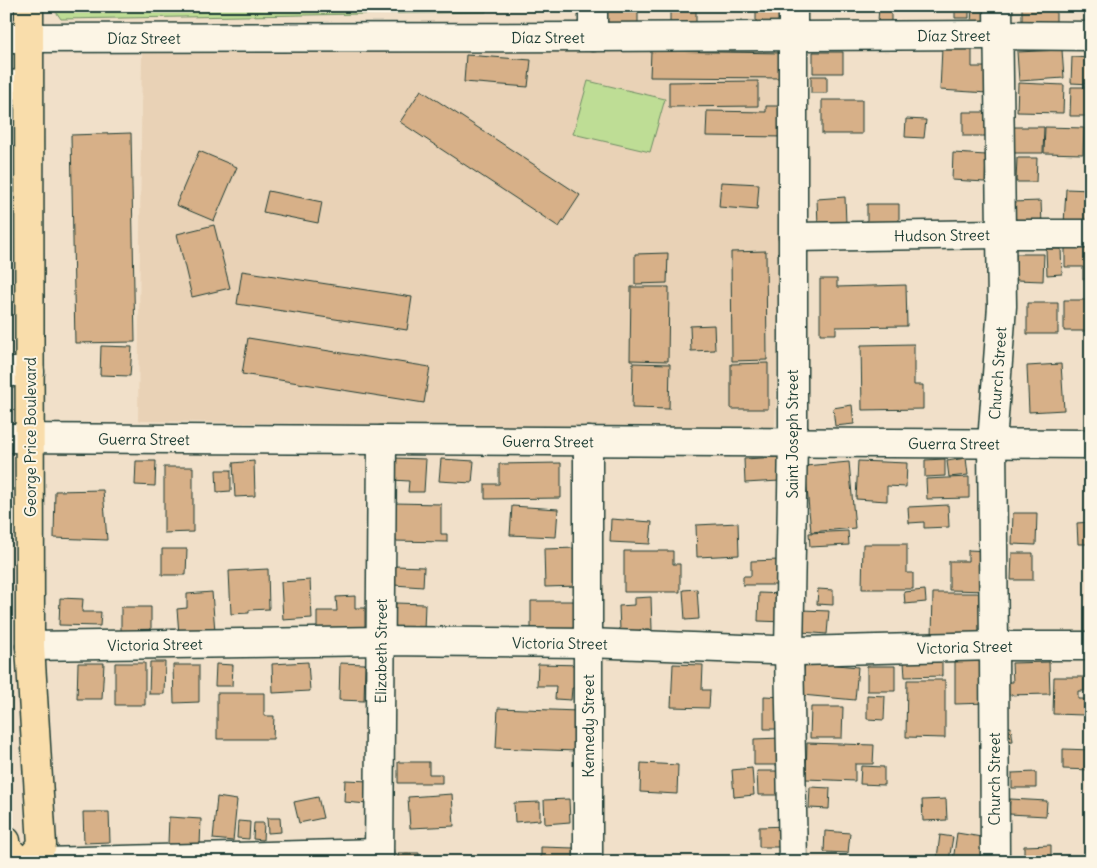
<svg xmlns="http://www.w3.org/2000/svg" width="1097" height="868" font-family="Delius,sans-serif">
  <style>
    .built { fill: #e9d2b6 }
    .green { fill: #bedd95; stroke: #6e8d64 }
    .building { fill: #d7b088; stroke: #1f3d34 }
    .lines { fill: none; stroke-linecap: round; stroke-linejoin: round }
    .minor-casing { stroke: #1f3d34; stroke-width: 31 }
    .highway-casing { stroke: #1f3d34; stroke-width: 31 }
    .minor { stroke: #fcf5e5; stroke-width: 28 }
    .highway { stroke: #f9ddab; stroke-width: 28 }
    .labels { text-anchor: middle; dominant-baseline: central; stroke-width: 4; stroke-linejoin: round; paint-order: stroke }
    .street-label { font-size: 15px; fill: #1f3d34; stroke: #fcf5e5 }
  </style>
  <rect width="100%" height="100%" fill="#f1e0c9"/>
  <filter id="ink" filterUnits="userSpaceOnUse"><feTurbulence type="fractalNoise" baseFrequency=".02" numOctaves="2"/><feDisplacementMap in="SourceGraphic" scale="10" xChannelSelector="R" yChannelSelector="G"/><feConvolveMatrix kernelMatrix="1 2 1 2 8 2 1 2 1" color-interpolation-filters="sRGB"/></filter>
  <g filter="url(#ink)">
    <path class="built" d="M787,45l-12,388 -637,-12 4,-372z"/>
    <path class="green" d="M52,6h434v6l-425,7z
      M588,81l77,18 -15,53 -77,-18z"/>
    <path class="building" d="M607,6h31v18l-31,1z
      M670,6h26v18h-26z
      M756,6h28v17h-28z
      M869,6h22v16l-13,-1 1,-14z
      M955,6h14v12h-14z
      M972,6h20v19h-21z
      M1022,6h34v16h-34z
      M942,48l30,1v18h17l-1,26 -48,-3z
      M1062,50l2,28 -45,3 -2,-29z
      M651,51l134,2v25l-135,-1z
      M813,52h30v21h-30z
      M466,55l65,5 -3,27 -64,-5z
      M1072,57l19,1v26l-20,-1z
      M811,76h16v17h-16z
      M758,81v25l-89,1v-25z
      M1018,83l46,2 -1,28 -46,-1z
      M1071,87h20v29h-21z
      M421,90l159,105 -21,32 -159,-105z
      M822,100h40v34h-40z
      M766,106h20v31l-80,-1 1,-25 59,1z
      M963,112h32l-1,24h-31z
      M906,119l20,1 -2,18 -19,-1z
      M1013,127h31l-1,26h-31z
      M1045,127l39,1 -1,26 -39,-1z
      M131,133l4,209 -60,1 -4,-208z
      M199,151l38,16 -23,54 -38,-16z
      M953,153l33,2 -1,27 -33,-2z
      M1017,158h20l-1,24h-20z
      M721,182l38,2 -2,26 -38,-3z
      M1066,189l25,1v35l-27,-1z
      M268,191l54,11 -4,21 -55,-11z
      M845,197l1,27 -28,2 -1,-27z
      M1041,201l1,25h-29l-1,-24z
      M867,204h32v21h-32z
      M214,225l16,63 -38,9 -15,-63z
      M1091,242v37h-8v-12h-18v-24z
      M1046,249h15l1,25 -15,1z
      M766,251l1,109 -35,1 -1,-109z
      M668,253l-1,30 -32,1v-30z
      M1016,254h28l-1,27 -27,-1z
      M242,271l170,26 -5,33 -170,-26z
      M820,279h17v8l69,-2 1,41 -71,1v7h-16z
      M631,287h38l-1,74 -38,-1z
      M1064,300h22l1,31h-23z
      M1027,303h31v31h-31z
      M714,325l1,25 -24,1 -1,-25z
      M248,338l182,29 -6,36 -182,-29z
      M914,344v41h9v24l-61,1 -1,-65z
      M101,346l31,1 -2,29 -30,-1z
      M633,363l37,1 -1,45 -37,-1z
      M768,363v46h-37v-45z
      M1061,364l3,46 -35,2 -2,-46z
      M852,405l2,19 -19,2 -2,-18z
      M779,457l1,24 -35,2 -1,-24z
      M393,458l33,1 -2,33h-16l1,-11 -17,-1z
      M966,458l2,17 -19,2 -2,-16z
      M441,459l33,2 -2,22 -33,-2z
      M945,459v17l-20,1v-17z
      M136,461h20l-1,25 -20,-1z
      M254,461l1,35 -20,1 -2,-34z
      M858,461l49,2 -1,24 -19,-1v15l-31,-2z
      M849,462l6,66 -44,4 -6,-66z
      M561,463v35l-76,1v-15h14v-20z
      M164,467h29v65l-29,1z
      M216,470h15v21l-14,1z
      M969,477v21l-42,1 -1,-20z
      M103,490l4,50 -53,-2 1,-47z
      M394,503l47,1v30h6v8l-54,-1z
      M948,505l1,22 -25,1v-6l-15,1 -1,-16z
      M512,506l46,3 -2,28 -46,-2z
      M1013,513h24l-1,32 -24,-1z
      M611,519l41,3 -2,22 -40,-2z
      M1091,522v22h-13l-1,-21z
      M738,523l1,32 -42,2 -1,-32z
      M848,531l1,14 -39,2 -1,-14z
      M863,544h44v29h6v16h-51z
      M577,548l2,38 -34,1 -1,-38z
      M162,549h25l-1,26h-24z
      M968,550l22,1 -1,40 -40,-1v-29h19z
      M624,551h49v13h7v28h-56z
      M1012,553h21v27h-22z
      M779,560v25h-36v-9h8v-15z
      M395,566l29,1 -1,20 -29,-2z
      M268,569l1,40 -20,1v3l-18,1 -2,-43z
      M310,580l2,38 -29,2 -2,-38z
      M697,589l2,30 -14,1 -2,-30z
      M818,589l15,1v15l-16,-1z
      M925,590l1,12 -21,2 -1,-12z
      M212,592l3,40 -36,2 -2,-25 10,-1v-14z
      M759,593l27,1 -1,28 -27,-1z
      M933,593h57v44h-58z
      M355,596v12h10v24h-48v-21h20l-1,-14z
      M651,597l1,33 -32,1 -1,-25 15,-1v-7z
      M60,598l23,1 -1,13h19l-1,14 -41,-1z
      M531,601h46v31h-46z
      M396,603l29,1 -1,27 -30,-1z
      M121,607h30v23l-30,1z
      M802,610l27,1 -2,23 -26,-2z
      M942,657v19l-37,1 -1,-15z
      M955,661h32v42l-32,1z
      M150,662h15l-1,32h-15z
      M308,662l2,29 -37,2 -1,-29z
      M805,662l53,5 -3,33 -53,-5z
      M1049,662l1,32 -42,1v-13h5l-1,-19z
      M78,663h26l-2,36h-25z
      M115,663h30v42h-30z
      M340,663l25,1 -1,37 -25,-1z
      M1088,663h3v30h-3z
      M216,664l17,1 -1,21h-17z
      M538,664l45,1 -1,24 -10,-1 -1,12 -16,-1 1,-13h-19z
      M673,664l30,1 -1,25h8l-1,18 -38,-1z
      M173,665h26v37l-25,1z
      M867,666h28v25h-28z
      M1054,677h30v14h-6v8h6v16l-31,-1z
      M907,680h38v58l-39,-1z
      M217,693h47v23h10l-1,23h-56z
      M867,695l18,1 -1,24 -17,-1z
      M764,696l20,1v32h-20z
      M811,707h32l-1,31h-32z
      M498,708l80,3 -2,40 -80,-3z
      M1011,727l2,14 -9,1 -1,-14z
      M782,738v27h-28v-26z
      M807,743l67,2 -1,19h-18v17l-49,-2z
      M1063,749l28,1v20l-28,-1z
      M398,762h31v12h13v9h-44z
      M641,763l37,2 -1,29 -37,-2z
      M861,766l23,1v18l-24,-1z
      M752,768l2,27 -20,2 -2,-27z
      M757,771h27v24h-26z
      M1036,772v16h-24v-15z
      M345,780l24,1 -1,23 -24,-2z
      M810,787l20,1 -1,21 -20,-1z
      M452,794l2,32 -44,2 -2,-31z
      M217,797l20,3 -4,41 -20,-2z
      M318,797l5,21 -24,5 -5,-21z
      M569,799l1,23 -25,2 -1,-24z
      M946,799l1,21 -24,1 -1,-21z
      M1010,799l37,2 -1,15 -37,-2z
      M540,802v18l-25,2 -1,-19z
      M83,812h26l1,30 -26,1z
      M169,817l32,2 -1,27 -32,-2z
      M267,818h13l1,14 -13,1z
      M238,821l12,1 -1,17 -12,-1z
      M254,823h10l-1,17 -10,-1z
      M788,826l-1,21h-28v-20z
      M825,831l25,2 -2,20 -24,-1z
      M957,833l37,6 -3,23 -38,-1z
      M940,835l13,2 -4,23 -12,-2z
      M1051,845v16l-27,1v-16z
      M541,847l33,1v14h-33z
      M398,853h21v9h-21z"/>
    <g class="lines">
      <g class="minor-casing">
        <g id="minor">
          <path d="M593,6v31"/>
          <path d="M793,6v436l-4,209 4,211"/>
          <path id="s1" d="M6,38l587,-1 395,-2 103,1"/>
          <path d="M6,85l22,-1"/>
          <path id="s2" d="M793,237l207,-3h91"/>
          <path d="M6,372h24"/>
          <path id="s3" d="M6,438l1085,6"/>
          <path id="s4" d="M30,646l351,-5 207,2 211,8 195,-5h97"/>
          <path d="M45,862l334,-9"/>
          <path id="s5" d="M379,862l3,-422"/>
          <path d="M588,862v-421"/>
          <path id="s6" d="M995,862l-1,-216 -2,-203 10,-137 -4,-300"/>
        </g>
      </g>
      <g class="highway-casing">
        <path id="highway" d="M6,841v6l14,15
          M28,862l14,-17 -12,-199 -1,-640"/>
      </g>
      <use href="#minor" class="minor"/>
      <use href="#highway" class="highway"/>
    </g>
  </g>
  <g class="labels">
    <g class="street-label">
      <text stroke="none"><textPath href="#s1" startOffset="948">Díaz Street</textPath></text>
      <text stroke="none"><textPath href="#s1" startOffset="542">Díaz Street</textPath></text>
      <text stroke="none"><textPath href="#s1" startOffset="138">Díaz Street</textPath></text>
      <text stroke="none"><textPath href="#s2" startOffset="149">Hudson Street</textPath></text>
      <text stroke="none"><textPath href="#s6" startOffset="489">Church Street</textPath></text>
      <text transform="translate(792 434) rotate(-90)">Saint Joseph Street</text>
      <text transform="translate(30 437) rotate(-90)">George Price Boulevard</text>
      <text stroke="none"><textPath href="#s3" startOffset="138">Guerra Street</textPath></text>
      <text stroke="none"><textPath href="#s3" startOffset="542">Guerra Street</textPath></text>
      <text stroke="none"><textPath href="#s3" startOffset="948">Guerra Street</textPath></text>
      <text stroke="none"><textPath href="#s4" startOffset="530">Victoria Street</textPath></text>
      <text stroke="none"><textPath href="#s4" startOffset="125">Victoria Street</textPath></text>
      <text stroke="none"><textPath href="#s4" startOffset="935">Victoria Street</textPath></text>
      <text stroke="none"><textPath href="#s5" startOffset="211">Elizabeth Street</textPath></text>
      <text transform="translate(588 726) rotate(-90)">Kennedy Street</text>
      <text transform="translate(994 779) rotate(-90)">Church Street</text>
    </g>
  </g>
  <rect width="1097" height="868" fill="none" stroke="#fcf5e5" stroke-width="25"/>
  <rect x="12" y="12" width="1072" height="843" fill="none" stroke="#1f3d34" stroke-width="2" filter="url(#ink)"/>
</svg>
